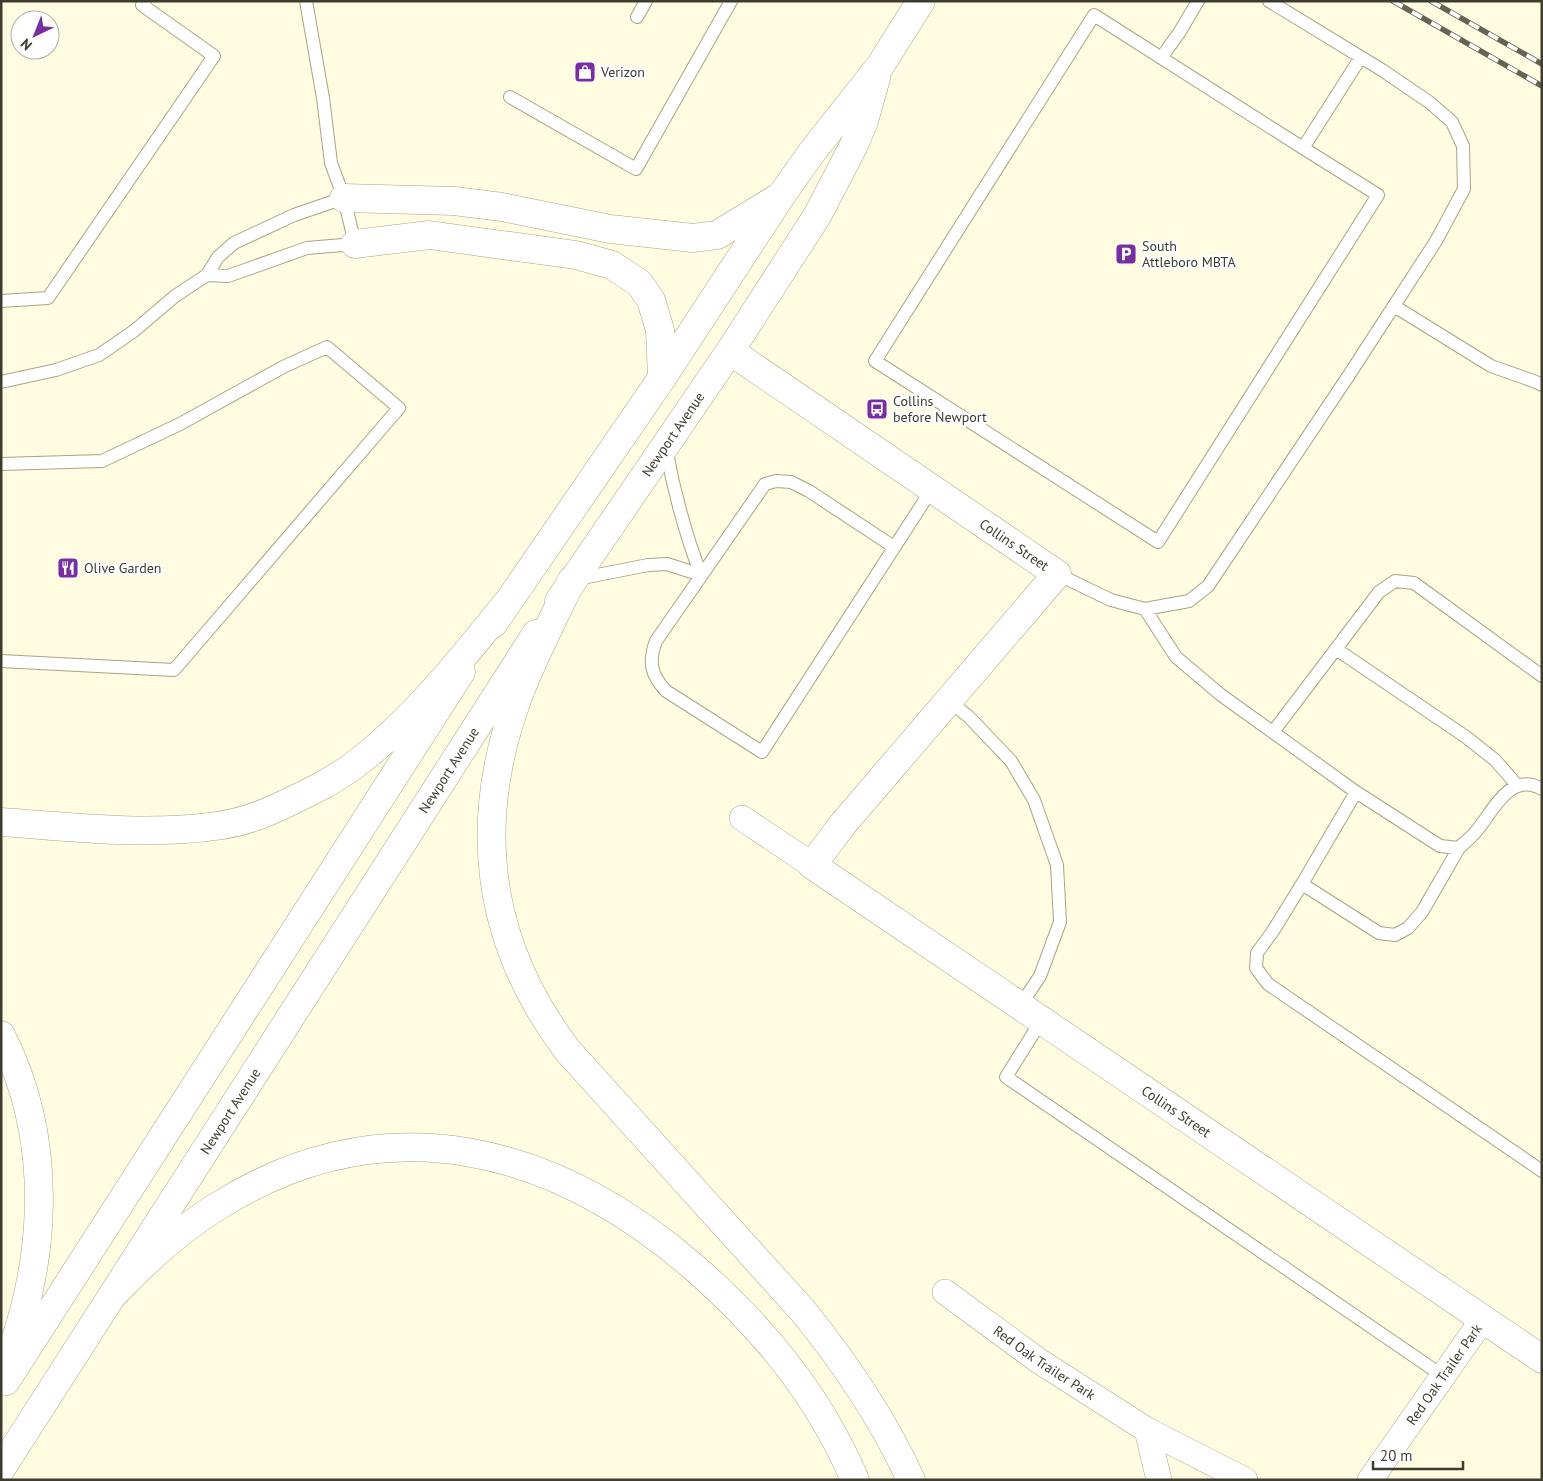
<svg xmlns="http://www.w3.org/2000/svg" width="1543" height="1481" font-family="'PT Sans',sans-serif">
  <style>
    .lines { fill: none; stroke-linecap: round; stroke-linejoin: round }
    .service-casing { stroke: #a7a485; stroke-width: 14 }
    .minor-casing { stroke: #a7a485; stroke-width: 26 }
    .tertiary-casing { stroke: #a7a485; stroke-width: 29 }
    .primary-casing { stroke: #a7a485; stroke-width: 29 }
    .motorway-casing { stroke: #a7a485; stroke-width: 29 }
    .service { stroke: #fff; stroke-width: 12 }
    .minor { stroke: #fff; stroke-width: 25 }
    .tertiary { stroke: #fff; stroke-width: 28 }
    .primary { stroke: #fff; stroke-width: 28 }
    .motorway { stroke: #fff; stroke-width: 28 }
    .rail-casing { stroke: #656454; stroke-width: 5.5 }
    .rail { stroke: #fff; stroke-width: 4; stroke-dasharray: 11; stroke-linecap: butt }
    .labels { text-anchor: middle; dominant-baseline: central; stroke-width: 5; stroke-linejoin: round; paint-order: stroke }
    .poi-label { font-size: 14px; fill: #3d3c2f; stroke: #fff; text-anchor: start }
    .street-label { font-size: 14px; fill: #3d3c2f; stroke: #fff }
  </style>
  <rect width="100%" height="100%" fill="#fffce2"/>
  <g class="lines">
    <g class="service-casing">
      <path id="service" d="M637,17l9,-16
        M1161,58l18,-25 19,-32
        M510,97l126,72 95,-168
        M1303,148l-209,-133 -219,346 283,181 220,-347 -75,-47 58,-91
        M207,275l21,1 79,-28 48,-4 -11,-46 -13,-35 -8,-65 -17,-97
        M1,301l47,-3 166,-242 -72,-51 3,-4
        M1394,306l97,60 45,16 6,3
        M1,382l55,-12 43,-15 35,-24 41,-35 32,-21 11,-18 16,-14 60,-28 50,-17
        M666,448c8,44 19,85 35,127
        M1,464l101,-3 78,-37 103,-57 44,-20 72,61 -225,262 -173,-9
        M894,547l-85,-56 -18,-9 -15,-1 -11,3 -109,157c-8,21 -5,34 10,50l96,61 170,-263
        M1057,574l54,26 34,9 44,-8 19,-15 141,-211 87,-134 28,-52 -1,-43 -11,-24 -23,-20 -47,-32 -113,-69
        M577,579l71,-14 19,-1 34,11
        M1145,609l31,48 45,38 135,97 -54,92 -29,47 -16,22 -1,15 12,16 274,187
        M1336,649l130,88 29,23 22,25
        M949,701l20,16 42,44 23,39 23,65 3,57 -20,54 -20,30
        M1273,732l106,-140 16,-11 19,2 128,93
        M1356,792l84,54 19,2c6,-6 14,-12 19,-19 16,-20 33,-58 64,-40
        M1302,884l77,49 16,2 13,-7 14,-16 37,-64
        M1041,1021l-35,56 437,299"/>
    </g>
    <g class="minor-casing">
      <g id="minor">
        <path d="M742,818l70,47"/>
        <path id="s1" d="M945,1292l94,69 108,69"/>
        <path d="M1159,1480l-12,-50 98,50"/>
        <path id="s2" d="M1370,1480l113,-161"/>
      </g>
    </g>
    <g class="tertiary-casing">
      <g id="tertiary">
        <path id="s3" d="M730,351l327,223 -214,250 -31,41 730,494"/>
      </g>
    </g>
    <g class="primary-casing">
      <g id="primary">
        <path d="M344,198l110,3 48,6 108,22 83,9 24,-3 59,-36"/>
        <path d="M355,244l74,-9 147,20 36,10 27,18 12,17 9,30 2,48"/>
        <path id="s4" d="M559,601l171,-250 87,-135 37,-71 10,-24 12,-43"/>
        <path d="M493,624l169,-246 119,-182 31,-44 68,-86 41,-65"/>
        <path d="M6,1381l455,-709"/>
        <path id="s5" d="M1,1469l535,-835"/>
      </g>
    </g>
    <g class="motorway-casing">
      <path id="motorway" d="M572,580c-19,39 -39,77 -54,117 -47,127 -32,246 50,354l235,260c42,52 80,107 108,169
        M1,822c71,5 144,14 215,4 25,-3 49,-12 71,-23 23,-11 46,-22 66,-37 58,-43 108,-106 153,-162
        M1,1035c55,108 46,234 0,343
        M112,1296c32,-34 67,-66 106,-90 168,-105 337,-60 479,64 68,60 122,126 158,210"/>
    </g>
    <use href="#service" class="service"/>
    <use href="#minor" class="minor"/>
    <use href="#tertiary" class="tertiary"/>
    <use href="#primary" class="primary"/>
    <use href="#motorway" class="motorway"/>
    <g class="rail-casing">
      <path id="rail" d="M1393,1l149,85
        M1431,1l111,63"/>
    </g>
    <use href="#rail" class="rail"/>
  </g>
  <defs>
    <g id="shop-square" transform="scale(1.125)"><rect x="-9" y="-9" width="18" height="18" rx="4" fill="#772ea1" stroke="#fff"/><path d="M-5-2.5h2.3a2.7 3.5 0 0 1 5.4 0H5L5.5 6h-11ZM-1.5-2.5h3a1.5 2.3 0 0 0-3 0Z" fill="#fff"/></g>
    <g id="parking-square" transform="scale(1.125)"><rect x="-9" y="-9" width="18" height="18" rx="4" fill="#772ea1" stroke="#fff"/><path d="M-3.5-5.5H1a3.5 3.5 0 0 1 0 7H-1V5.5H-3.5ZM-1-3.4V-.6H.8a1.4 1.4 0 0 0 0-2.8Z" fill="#fff"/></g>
    <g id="bus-square" transform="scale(1.125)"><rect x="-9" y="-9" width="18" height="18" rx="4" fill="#772ea1" stroke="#fff"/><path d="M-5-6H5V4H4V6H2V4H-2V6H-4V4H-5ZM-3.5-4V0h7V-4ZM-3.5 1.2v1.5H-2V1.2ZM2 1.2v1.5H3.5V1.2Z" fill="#fff"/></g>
    <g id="restaurant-square" transform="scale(1.125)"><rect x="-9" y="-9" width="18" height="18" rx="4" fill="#772ea1" stroke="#fff"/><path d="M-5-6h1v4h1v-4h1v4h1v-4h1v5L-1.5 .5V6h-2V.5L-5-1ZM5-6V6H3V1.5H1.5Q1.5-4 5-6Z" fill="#fff"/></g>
  </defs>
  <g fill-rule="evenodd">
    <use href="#shop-square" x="585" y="72"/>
    <use href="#parking-square" x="1126" y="254"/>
    <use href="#bus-square" x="877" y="409"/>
    <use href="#restaurant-square" x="68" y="568"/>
  </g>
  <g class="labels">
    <g class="poi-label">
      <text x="601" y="72">Verizon</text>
      <text x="1142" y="246">South<tspan x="1142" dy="16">Attleboro MBTA</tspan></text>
      <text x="893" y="401">Collins<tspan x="893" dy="16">before Newport</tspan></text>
      <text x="84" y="568">Olive Garden</text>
    </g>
    <g class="street-label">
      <text stroke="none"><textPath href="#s4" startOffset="202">Newport Avenue</textPath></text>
      <text stroke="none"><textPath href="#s3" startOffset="344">Collins Street</textPath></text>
      <text stroke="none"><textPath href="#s5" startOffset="830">Newport Avenue</textPath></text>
      <text stroke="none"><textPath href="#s5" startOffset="425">Newport Avenue</textPath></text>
      <text stroke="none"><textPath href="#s3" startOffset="1216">Collins Street</textPath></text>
      <text stroke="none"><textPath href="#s1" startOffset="122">Red Oak Trailer Park</textPath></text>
      <text stroke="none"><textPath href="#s2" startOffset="129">Red Oak Trailer Park</textPath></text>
    </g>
  </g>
  <rect width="1543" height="1481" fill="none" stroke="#3d3c2f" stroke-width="5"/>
  <g transform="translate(35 35) rotate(223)"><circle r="24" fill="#ffffff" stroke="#b1b1ac"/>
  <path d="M0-4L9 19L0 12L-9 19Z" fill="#772ea1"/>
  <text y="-8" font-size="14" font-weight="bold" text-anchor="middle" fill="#3d3c2f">N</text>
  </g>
  <path d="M1373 1461v8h90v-8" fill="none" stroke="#3d3c2f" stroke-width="2.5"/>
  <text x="1380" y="1461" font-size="15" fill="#3d3c2f" stroke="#ffffff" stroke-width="4" paint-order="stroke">20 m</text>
</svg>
